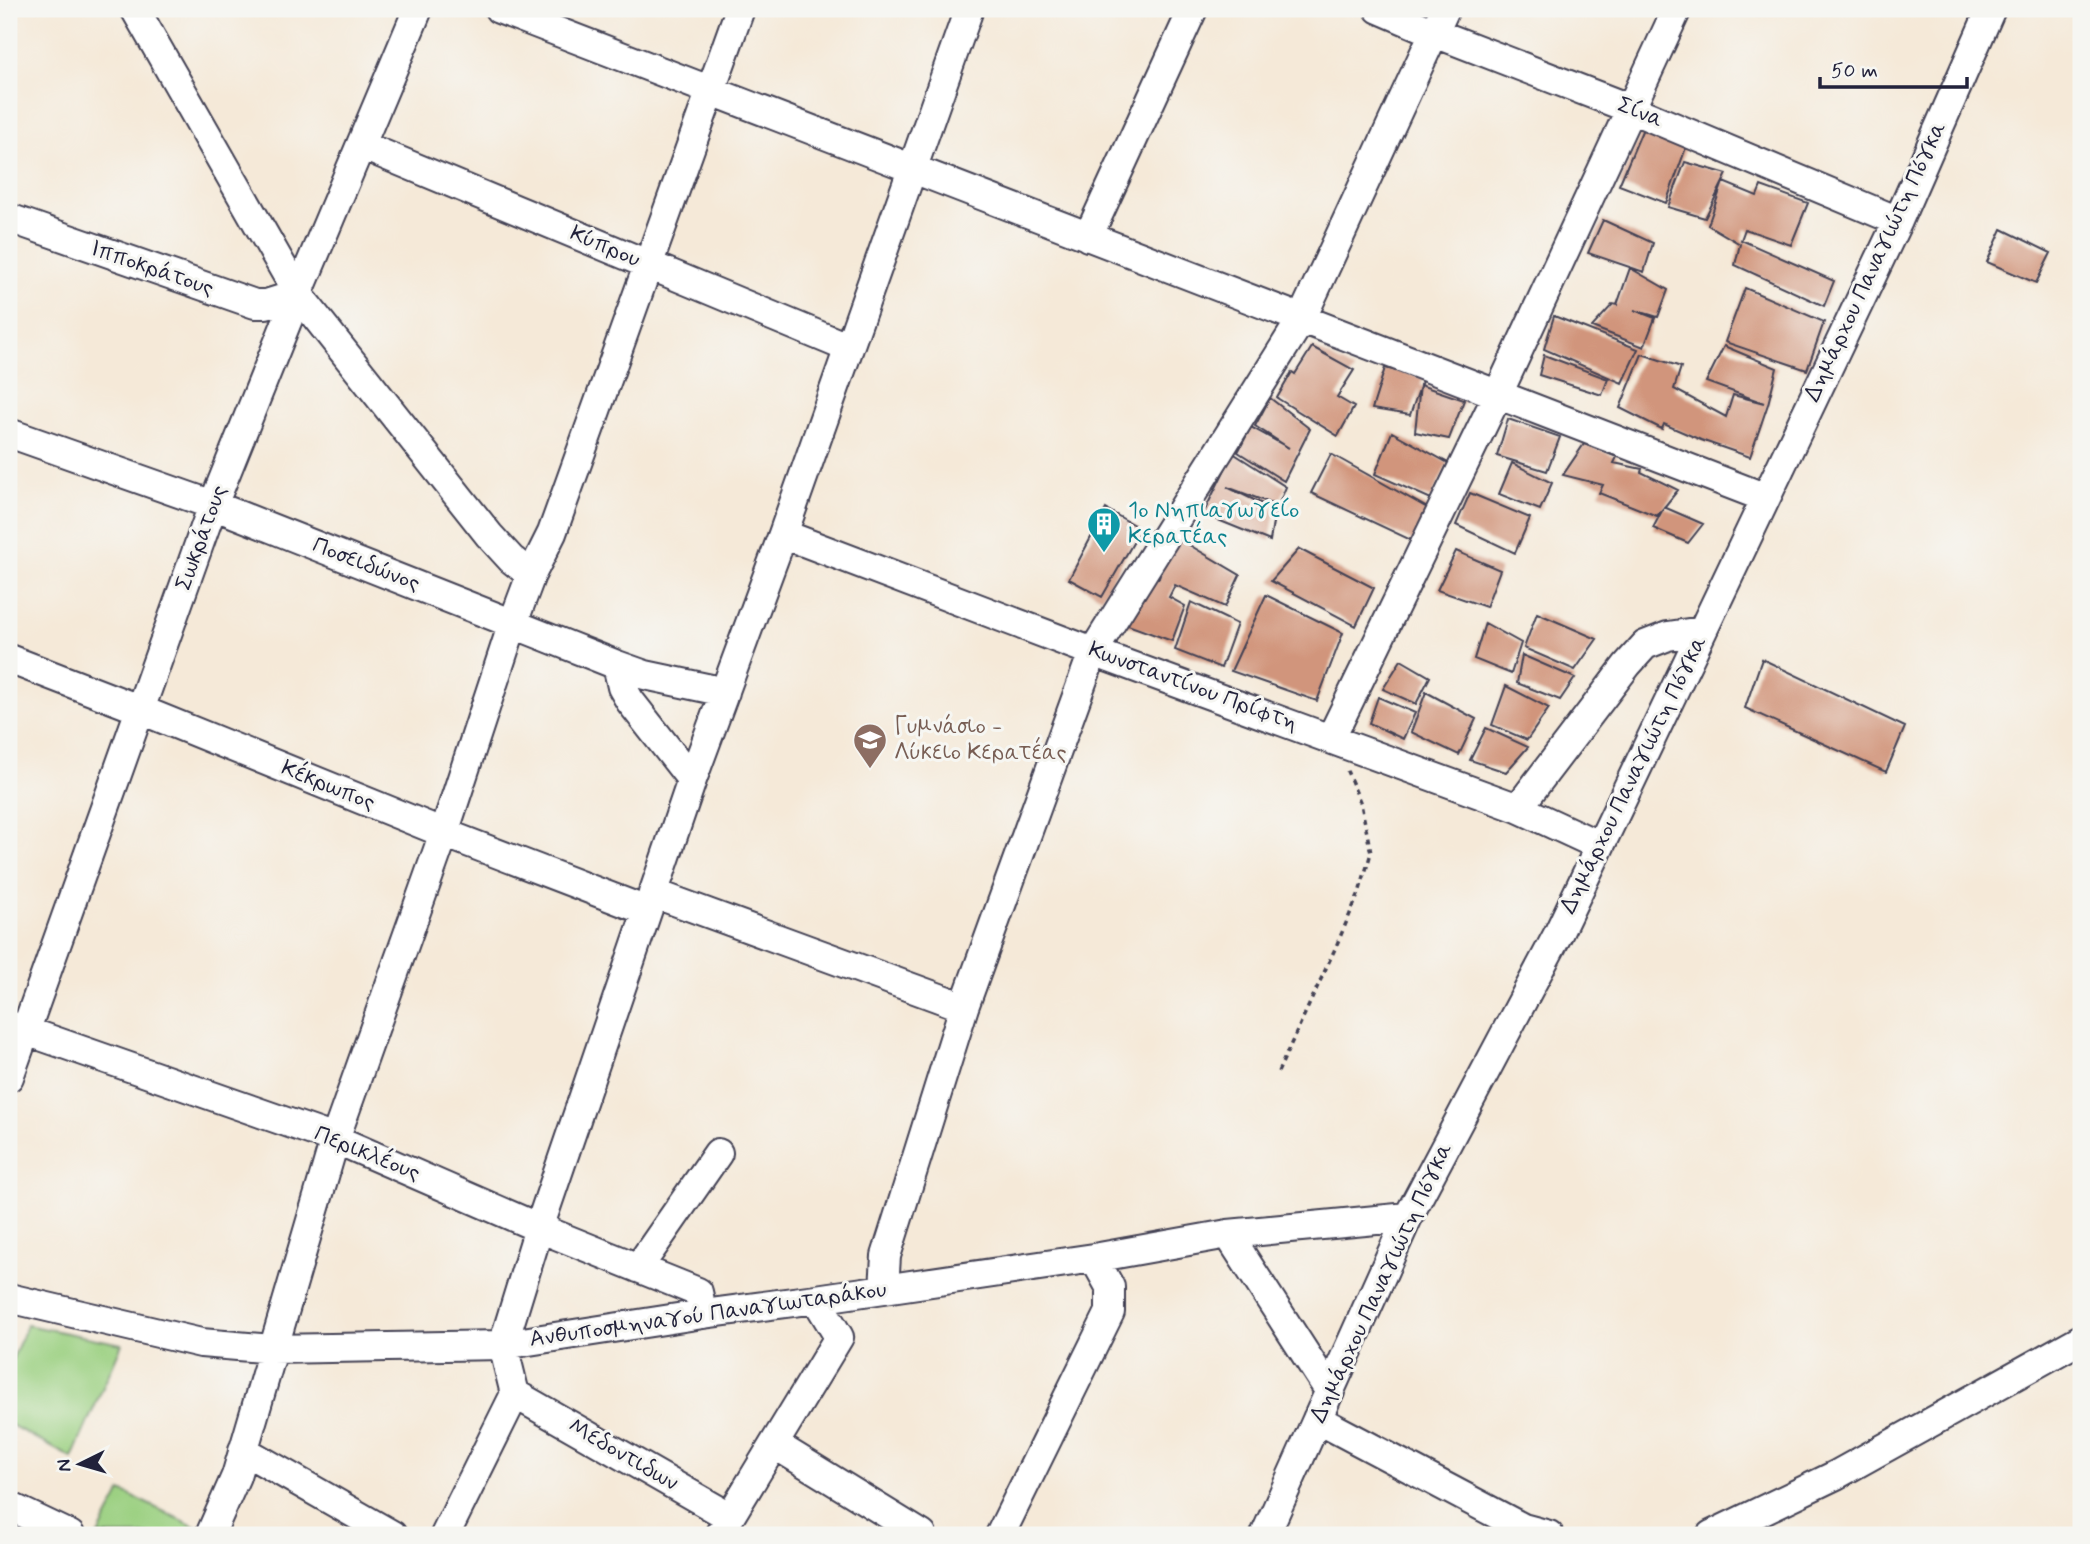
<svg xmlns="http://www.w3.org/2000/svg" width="2090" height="1544" font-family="Mynerve,sans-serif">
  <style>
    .green { fill: #9bd081; stroke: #5e795e; stroke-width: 2 }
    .building { fill: #d1957b }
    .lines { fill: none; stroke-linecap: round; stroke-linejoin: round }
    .minor-casing { stroke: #424053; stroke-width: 32 }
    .path { stroke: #424053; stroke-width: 3.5; stroke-dasharray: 5 5; stroke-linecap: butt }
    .minor { stroke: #fff; stroke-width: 28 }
    .labels { text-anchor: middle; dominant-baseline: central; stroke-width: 6; stroke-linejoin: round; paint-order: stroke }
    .street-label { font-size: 23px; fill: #22223b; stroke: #f6f6f2 }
    .culture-label { font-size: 23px; fill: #0d838f; stroke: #f6f6f2; text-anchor: start }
    .education-label { font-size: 23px; fill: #785e54; stroke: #f6f6f2; text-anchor: start }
  </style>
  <rect width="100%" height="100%" fill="#f6f6f2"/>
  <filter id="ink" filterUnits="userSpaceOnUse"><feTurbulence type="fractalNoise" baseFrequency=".0143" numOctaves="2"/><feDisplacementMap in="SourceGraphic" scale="14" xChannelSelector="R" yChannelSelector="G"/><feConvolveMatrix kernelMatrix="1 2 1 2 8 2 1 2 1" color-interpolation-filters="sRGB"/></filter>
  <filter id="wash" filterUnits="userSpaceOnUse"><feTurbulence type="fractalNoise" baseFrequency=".00686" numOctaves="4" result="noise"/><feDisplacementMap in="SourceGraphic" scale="28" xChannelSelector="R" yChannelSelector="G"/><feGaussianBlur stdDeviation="1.57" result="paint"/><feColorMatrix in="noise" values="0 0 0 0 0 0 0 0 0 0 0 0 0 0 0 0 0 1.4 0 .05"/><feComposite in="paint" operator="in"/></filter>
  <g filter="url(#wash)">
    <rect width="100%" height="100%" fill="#f5e9d8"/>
    <path class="green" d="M27,1325l95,19 -50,114 -63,-34v-57z
      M121,1491l85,41 -2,3h-106z"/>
    <g id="blocks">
      <path class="building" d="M1644,126l44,16 -22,61 -47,-18z
        M1685,162l42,12 -4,8 34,14 4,-10 47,17 -17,42 -46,-16 -4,11 93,41 -10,25 -89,-41 5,-21 -32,-19 15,-43 -18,36 -37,-11z
        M1603,220l50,23 -9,29 -56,-19z
        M2002,229l49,24 -15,30 -49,-21z
        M1630,268l38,22 -10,27 -24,-7 21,8 -11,29 -52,-20 21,-23 4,1z
        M1745,288l79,34 -17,48 -82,-28z
        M1554,316l84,33 -16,34 -78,-34z
        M1724,346l53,22 -9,36 -18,53 -49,-17 -37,-16 -2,5 -42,-21 22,-54 39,13 -7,22 52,28 7,-22 31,8 -58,-21z
        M1312,347l42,23 -17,27 17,10 -16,29 -61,-38 15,-26 3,2z
        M1544,355l64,24 -6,16 -63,-20z
        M1385,368l38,10 -13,37 -38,-6z
        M1420,385l44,15 -15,39 -34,-7z
        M1270,398l40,31 -26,52 -46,-29 13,-25 38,21 -34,-22z
        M1508,419l52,18 -13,34 -50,-15z
        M1392,432l56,31 -17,36 -56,-25z
        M1584,444l33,13 -3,6 28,6 -1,3 37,18 -21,26 -58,-23 4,-8 -40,-10z
        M1233,453l53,34 -8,19 -51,-19 48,23 -5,31 -67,-27z
        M1331,454l98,55 -14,33 -104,-49z
        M1512,463l40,20 -12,27 -41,-16z
        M1470,493l60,25 -15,35 -59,-28z
        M1664,507l39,17 -15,19 -35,-15z
        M1106,509l35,20 -39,68 -33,-18z
        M1169,533l71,42 -15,32 -50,-22 -6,12 16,9 -13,35 -47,-17 23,-48 11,2z
        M1299,549l75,39 -18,38 -85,-45z
        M1456,551l44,19 -14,37 -49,-17z
        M1266,595l77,38 -26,68 -86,-30z
        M1191,602l46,22 -16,44 -46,-18z
        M1537,613l60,26 -22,31 -51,-22z
        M1485,623l36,20 -10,31 -37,-15z
        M1522,655l53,23 -15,22 -43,-17z
        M1762,659l143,68 -19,45 -141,-64z
        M1401,660l29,17 -14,27 -33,-15z
        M1506,686l43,22 -22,32 -35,-15z
        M1426,692l50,27 -17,36 -48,-23z
        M1378,697l37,16 -12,26 -34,-16z
        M1486,728l42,19 -22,25 -36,-12z"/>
    </g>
  </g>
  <g filter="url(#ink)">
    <use href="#blocks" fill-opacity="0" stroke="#424053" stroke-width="2"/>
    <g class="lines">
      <g class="minor-casing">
        <path id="minor" d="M135,9l163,285 191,241 22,24 20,16
          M499,9l1267,489
          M1379,9l56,24 196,76 267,112
          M361,145l488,203
          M9,218l246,86h11l32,-10
          M1088,237l105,-228
          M9,433l204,72 404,160 28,10 80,17
          M783,534l310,118 425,156 82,38
          M9,659l132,51 303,123 203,78
          M617,665l5,22 8,14 62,79
          M1331,738l167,-344 179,-385
          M1518,808l109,-143 18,-20 23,-9 34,-5
          M653,893l311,114
          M9,1025l326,114 204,89 159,64 5,22
          M9,1077l204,-572 85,-211 120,-285
          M1228,1234l102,158
          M638,1268l80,-115
          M884,1289l2,-33 78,-249 129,-355 208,-332 144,-311
          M9,1298l192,45 72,6 230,-4 200,-31 113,-15 278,-41 134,-24 180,-17
          M816,1299l23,38 -65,107 148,91
          M503,1345l36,-117 153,-448 91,-246 186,-525
          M515,1394l215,123
          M1317,1419l206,109 26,7
          M243,1450l149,85
          M9,1506l61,29
          M210,1535l26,-59 99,-337 109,-306 69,-210 18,-48 21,-42 188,-524
          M445,1535l70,-141 -12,-49
          M719,1535l55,-91
          M1000,1535l110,-223v-25l-16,-29
          M1265,1535l143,-318 150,-283 340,-713 93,-212
          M1711,1535l125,-60 245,-136"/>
      </g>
      <path class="path" d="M1278,1072l56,-121 25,-58 12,-40 -10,-49 -14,-33"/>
      <use href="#minor" class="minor"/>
    </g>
  </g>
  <defs>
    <g id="building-pin" transform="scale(1.75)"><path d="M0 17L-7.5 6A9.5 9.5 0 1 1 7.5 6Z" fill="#0f9aa8" stroke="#f6f6f2"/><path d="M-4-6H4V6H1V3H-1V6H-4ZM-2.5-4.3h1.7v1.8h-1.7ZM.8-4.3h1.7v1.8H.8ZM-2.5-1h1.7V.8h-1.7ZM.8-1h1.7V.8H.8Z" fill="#fff"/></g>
    <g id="school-pin" transform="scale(1.75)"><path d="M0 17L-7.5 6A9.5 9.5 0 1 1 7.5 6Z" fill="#8d6e63" stroke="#f6f6f2"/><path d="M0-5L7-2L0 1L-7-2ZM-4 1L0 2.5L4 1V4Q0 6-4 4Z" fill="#fff"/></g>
  </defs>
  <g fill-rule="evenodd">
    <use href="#building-pin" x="1104" y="524"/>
    <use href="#school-pin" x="870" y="740"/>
  </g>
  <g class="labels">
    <g class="street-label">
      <text transform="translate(1640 113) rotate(22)">Σίνα</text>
      <text transform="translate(605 247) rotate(23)">Κύπρου</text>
      <text transform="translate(1876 262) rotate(-65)">Δημάρχου Παναγιώτη Πόγκα</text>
      <text transform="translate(152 269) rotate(19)">Ιπποκράτους</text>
      <text transform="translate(202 538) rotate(-70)">Σωκράτους</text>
      <text transform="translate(366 565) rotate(21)">Ποσειδώνος</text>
      <text transform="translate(1193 687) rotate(20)">Κωνσταντίνου Πρίφτη</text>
      <text transform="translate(1634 775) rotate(-64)">Δημάρχου Παναγιώτη Πόγκα</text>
      <text transform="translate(328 786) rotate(22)">Κέκρωπος</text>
      <text transform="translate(367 1154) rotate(22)">Περικλέους</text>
      <text transform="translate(1382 1283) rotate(-65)">Δημάρχου Παναγιώτη Πόγκα</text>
      <text transform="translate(708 1315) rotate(-8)">Ανθυποσμηναγού Παναγιωταράκου</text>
      <text transform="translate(623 1455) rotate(30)">Μεδοντιδων</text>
    </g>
    <g class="culture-label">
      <text x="1128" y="511">1ο Νηπιαγωγείο<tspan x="1128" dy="26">Κερατέας</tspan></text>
    </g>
    <g class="education-label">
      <text x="894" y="727">Γυμνάσιο -<tspan x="894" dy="26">Λύκειο Κερατέας</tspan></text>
    </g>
  </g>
  <rect width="2090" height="1544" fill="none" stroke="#f6f6f2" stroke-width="35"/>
  <g transform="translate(80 1464) rotate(265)" stroke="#f6f6f2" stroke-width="5" paint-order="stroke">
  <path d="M0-5L12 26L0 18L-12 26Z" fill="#22223b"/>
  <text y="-10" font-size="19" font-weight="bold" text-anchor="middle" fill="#22223b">N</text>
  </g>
  <path d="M1820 77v10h147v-10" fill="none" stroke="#22223b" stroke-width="3.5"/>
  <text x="1831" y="77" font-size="21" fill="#22223b" stroke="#f6f6f2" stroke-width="5" paint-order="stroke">50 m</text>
</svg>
